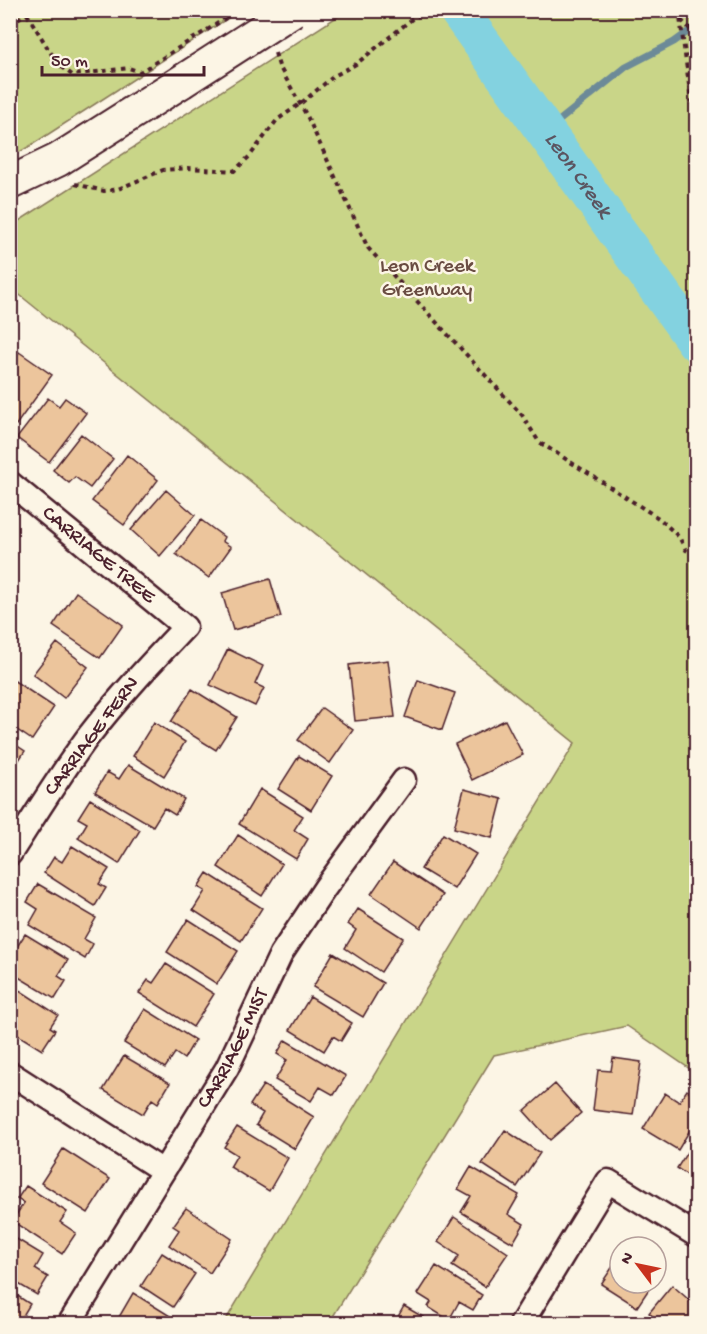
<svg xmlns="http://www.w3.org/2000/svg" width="707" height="1334" font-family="'Gochi Hand',sans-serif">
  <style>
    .green { fill: #c9d588; stroke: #8a7a5a; stroke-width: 1.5 }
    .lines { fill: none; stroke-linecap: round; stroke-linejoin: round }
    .stream { stroke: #6c8a98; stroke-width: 7 }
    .river { stroke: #83d2e0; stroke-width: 39 }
    .building { fill: #ecc59c; stroke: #4a1f2b; stroke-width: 1.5 }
    .minor-casing { stroke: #4a1f2b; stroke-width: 27 }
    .secondary-casing { stroke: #4a1f2b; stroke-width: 36 }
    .path { stroke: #4a1f2b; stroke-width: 4; stroke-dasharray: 4.5 4.5; stroke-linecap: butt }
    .minor { stroke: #fcf5e5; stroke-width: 22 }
    .secondary { stroke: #fcf5e5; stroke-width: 32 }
    .secondary-bridge-casing { stroke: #4a1f2b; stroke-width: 36; stroke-linecap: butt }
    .secondary-bridge { stroke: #fcf5e5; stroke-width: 32 }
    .labels { text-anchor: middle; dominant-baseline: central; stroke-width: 5; stroke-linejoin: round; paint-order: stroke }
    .park-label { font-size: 21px; fill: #6a4c42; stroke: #fcf5e5 }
    .street-label { font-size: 21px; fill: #4a1f2b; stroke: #fcf5e5 }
    .water-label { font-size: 22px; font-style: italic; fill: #5b5561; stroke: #fcf5e5 }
  </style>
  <rect width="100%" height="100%" fill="#fcf5e5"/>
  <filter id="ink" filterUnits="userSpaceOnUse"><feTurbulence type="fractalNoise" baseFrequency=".0167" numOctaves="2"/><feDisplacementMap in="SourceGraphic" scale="12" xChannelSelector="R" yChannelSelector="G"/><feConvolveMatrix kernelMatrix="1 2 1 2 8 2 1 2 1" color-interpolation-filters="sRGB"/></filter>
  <g filter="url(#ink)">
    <path class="green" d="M11,10h228v1l-209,135 -19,11z
      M346,11h350v1062l-69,-47 -133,29 -165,268h-105l351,-580 -564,-455v-62z"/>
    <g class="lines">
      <path class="stream" d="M545,132l81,-65 48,-25 22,-16"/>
      <path class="river" id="s1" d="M458,10l238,332"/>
    </g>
    <path class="building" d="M19,352l33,23 -36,50 -6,-4v-57z
      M48,398l11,8 6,-8 21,15 -37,49 -32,-24z
      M81,434l32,25 -23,29 -15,-11 -6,6 -16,-13z
      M127,455l31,25 -34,45 -32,-24z
      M166,490l29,25 -35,41 -29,-26z
      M201,520l23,17 -2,4 9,6 -22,31 -33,-24z
      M270,579l11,38 -48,13 -11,-37z
      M76,592l47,33 -23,33 -47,-32z
      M57,643l31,24 -24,31 -31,-24z
      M228,649l35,17 -8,18 9,4 -9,18 -45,-21z
      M388,660l7,57 -40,4 -6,-56z
      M10,678l44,29 -22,33 -22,-15z
      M418,680l37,13 -13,37 -37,-13z
      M192,689l45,28 -21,33 -45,-28z
      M322,708l31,22 -23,33 -32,-23z
      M505,720l18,35 -51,25 -17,-36z
      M154,722l31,20 -21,34 -31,-20z
      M10,741l15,10 -12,18 -3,-2z
      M299,756l33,20 -21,34 -33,-21z
      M128,765l56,34 -9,16 -11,-7 -11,18 -58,-34 12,-20 12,7z
      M260,789l43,27 -9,14 14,9 -12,20 -57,-35z
      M464,789l38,10 -10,39 -38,-10z
      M90,799l50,31 -21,34 -41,-26 9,-15 -9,-5z
      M443,834l33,20 -22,35 -33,-20z
      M238,835l44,29 -20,32 -44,-29z
      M72,846l37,23 -10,15 7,4 -11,18 -51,-33 10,-16 8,5z
      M393,862l50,33 -22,33 -50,-34z
      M207,873l55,35 -21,33 -48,-31 12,-19 -7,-4z
      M38,884l58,34 -12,21 9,5 -8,15 -56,-34 9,-16 -11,-7z
      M358,909l45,29 -22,34 -36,-24 11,-18 -8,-6z
      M188,919l50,32 -21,33 -50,-32z
      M25,934l43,26 -10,16 8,5 -11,18 -45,-27v-14z
      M333,953l50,30 -20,34 -50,-30z
      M166,964l48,30 -21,33 -54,-34 9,-13 5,3z
      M10,984l48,31 -8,12 5,3 -13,20 -32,-20v-10l5,-7 -5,-3z
      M310,997l42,26 -11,18 -8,-5 -9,15 -34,-21z
      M145,1009l50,31 -11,19 -9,-6 -10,15 -41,-25z
      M285,1040l61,36 -12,19 -14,-8 -9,14 -36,-21 12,-20 -10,-6z
      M124,1056l46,27 -12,20 -6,-4 -9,15 -40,-24z
      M613,1058l28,4 -8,53 -40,-5 5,-40 13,1z
      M555,1084l26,29 -31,27 -26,-29z
      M263,1085l51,32 -19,32 -39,-24 7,-12 -13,-8z
      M687,1090l9,6v24l-18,30 -35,-21 22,-36 14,9z
      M237,1127l51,31 -19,33 -39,-24 7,-12 -13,-8z
      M505,1130l35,23 -23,34 -35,-23z
      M696,1138v43l-19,-13z
      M63,1149l47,30 -22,34 -47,-30z
      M471,1167l48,28 -11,19 16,10 -11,19 -52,-31 10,-16 -13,-7z
      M26,1186l41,26 -7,10 16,11 -14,21 -50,-33 12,-18 -7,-4z
      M186,1208l46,31 -22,34 -41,-28 10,-15 -6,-4z
      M454,1217l54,36 -23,34 -33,-21 7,-10 -21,-14z
      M10,1235l33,20 -8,14 13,8 -11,18 -27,-16z
      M162,1253l33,21 -22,33 -32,-21z
      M620,1256v27h33l-16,24 -36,-23z
      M436,1266l46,29 -9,15 -14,-8 -10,18 -21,-13 3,-5 -13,-8z
      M672,1285l24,21v18h-40l2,-3 -9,-8z
      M10,1291l20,13 -12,20h-8z
      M133,1293l50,31h-68z
      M404,1306l31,18h-41z"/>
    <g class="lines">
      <g class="minor-casing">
        <g id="minor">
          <path id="s2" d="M10,483l175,144c-34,36 -68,72 -98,111 -28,38 -52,77 -77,116"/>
          <path d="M10,1073l153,98"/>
          <path id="s3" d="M69,1324l158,-256 54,-114 44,-66 79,-108"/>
          <path d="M521,1324l87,-143 88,54"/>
        </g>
      </g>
      <g class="secondary-casing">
        <path id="secondary" d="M10,183l48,-23 123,-78"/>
      </g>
      <path class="path" d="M679,10l12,90 5,11
        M27,14l30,49 15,12 57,-7 11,4 99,-62
        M681,20l15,15
        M10,24l21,-14
        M275,53l4,13 29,52 60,130 154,167 17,27 121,77 19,18 7,13 10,6
        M75,184l29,7 14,-2 45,-19 25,-2 46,3 15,-14 28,-37 23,-16 34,-28 22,-12 56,-45 18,-9"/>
      <use href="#minor" class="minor"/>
      <use href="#secondary" class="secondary"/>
      <g class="secondary-bridge-casing">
        <path id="secondary-bridge" d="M181,82l112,-72"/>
      </g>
      <use href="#secondary-bridge" class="secondary-bridge"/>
    </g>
  </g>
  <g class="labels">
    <g class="park-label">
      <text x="427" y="267">Leon Creek<tspan x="427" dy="24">Greenway</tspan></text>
    </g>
    <g class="street-label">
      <text stroke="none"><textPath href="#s2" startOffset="114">CARRIAGE TREE</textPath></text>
      <text transform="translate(93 737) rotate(-53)">CARRIAGE FERN</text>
      <text stroke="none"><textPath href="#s3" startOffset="321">CARRIAGE MIST</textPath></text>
    </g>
    <g class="water-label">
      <text stroke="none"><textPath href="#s1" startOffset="204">Leon Creek</textPath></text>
    </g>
  </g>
  <rect width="707" height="1334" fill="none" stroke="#fcf5e5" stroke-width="36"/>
  <rect x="18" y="18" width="671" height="1298" fill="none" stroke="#4a1f2b" stroke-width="2" filter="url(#ink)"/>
  <g transform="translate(638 1265) rotate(302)"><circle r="28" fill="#fcf5e5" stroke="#b59f9b" stroke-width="1.5"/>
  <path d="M0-4.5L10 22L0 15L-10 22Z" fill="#c8321e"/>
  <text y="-9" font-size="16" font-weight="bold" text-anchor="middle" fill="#4a1f2b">N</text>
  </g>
  <path d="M42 66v9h162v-9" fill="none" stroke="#4a1f2b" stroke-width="3"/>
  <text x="51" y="66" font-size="18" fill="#4a1f2b" stroke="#fcf5e5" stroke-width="4.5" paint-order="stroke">50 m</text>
</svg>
